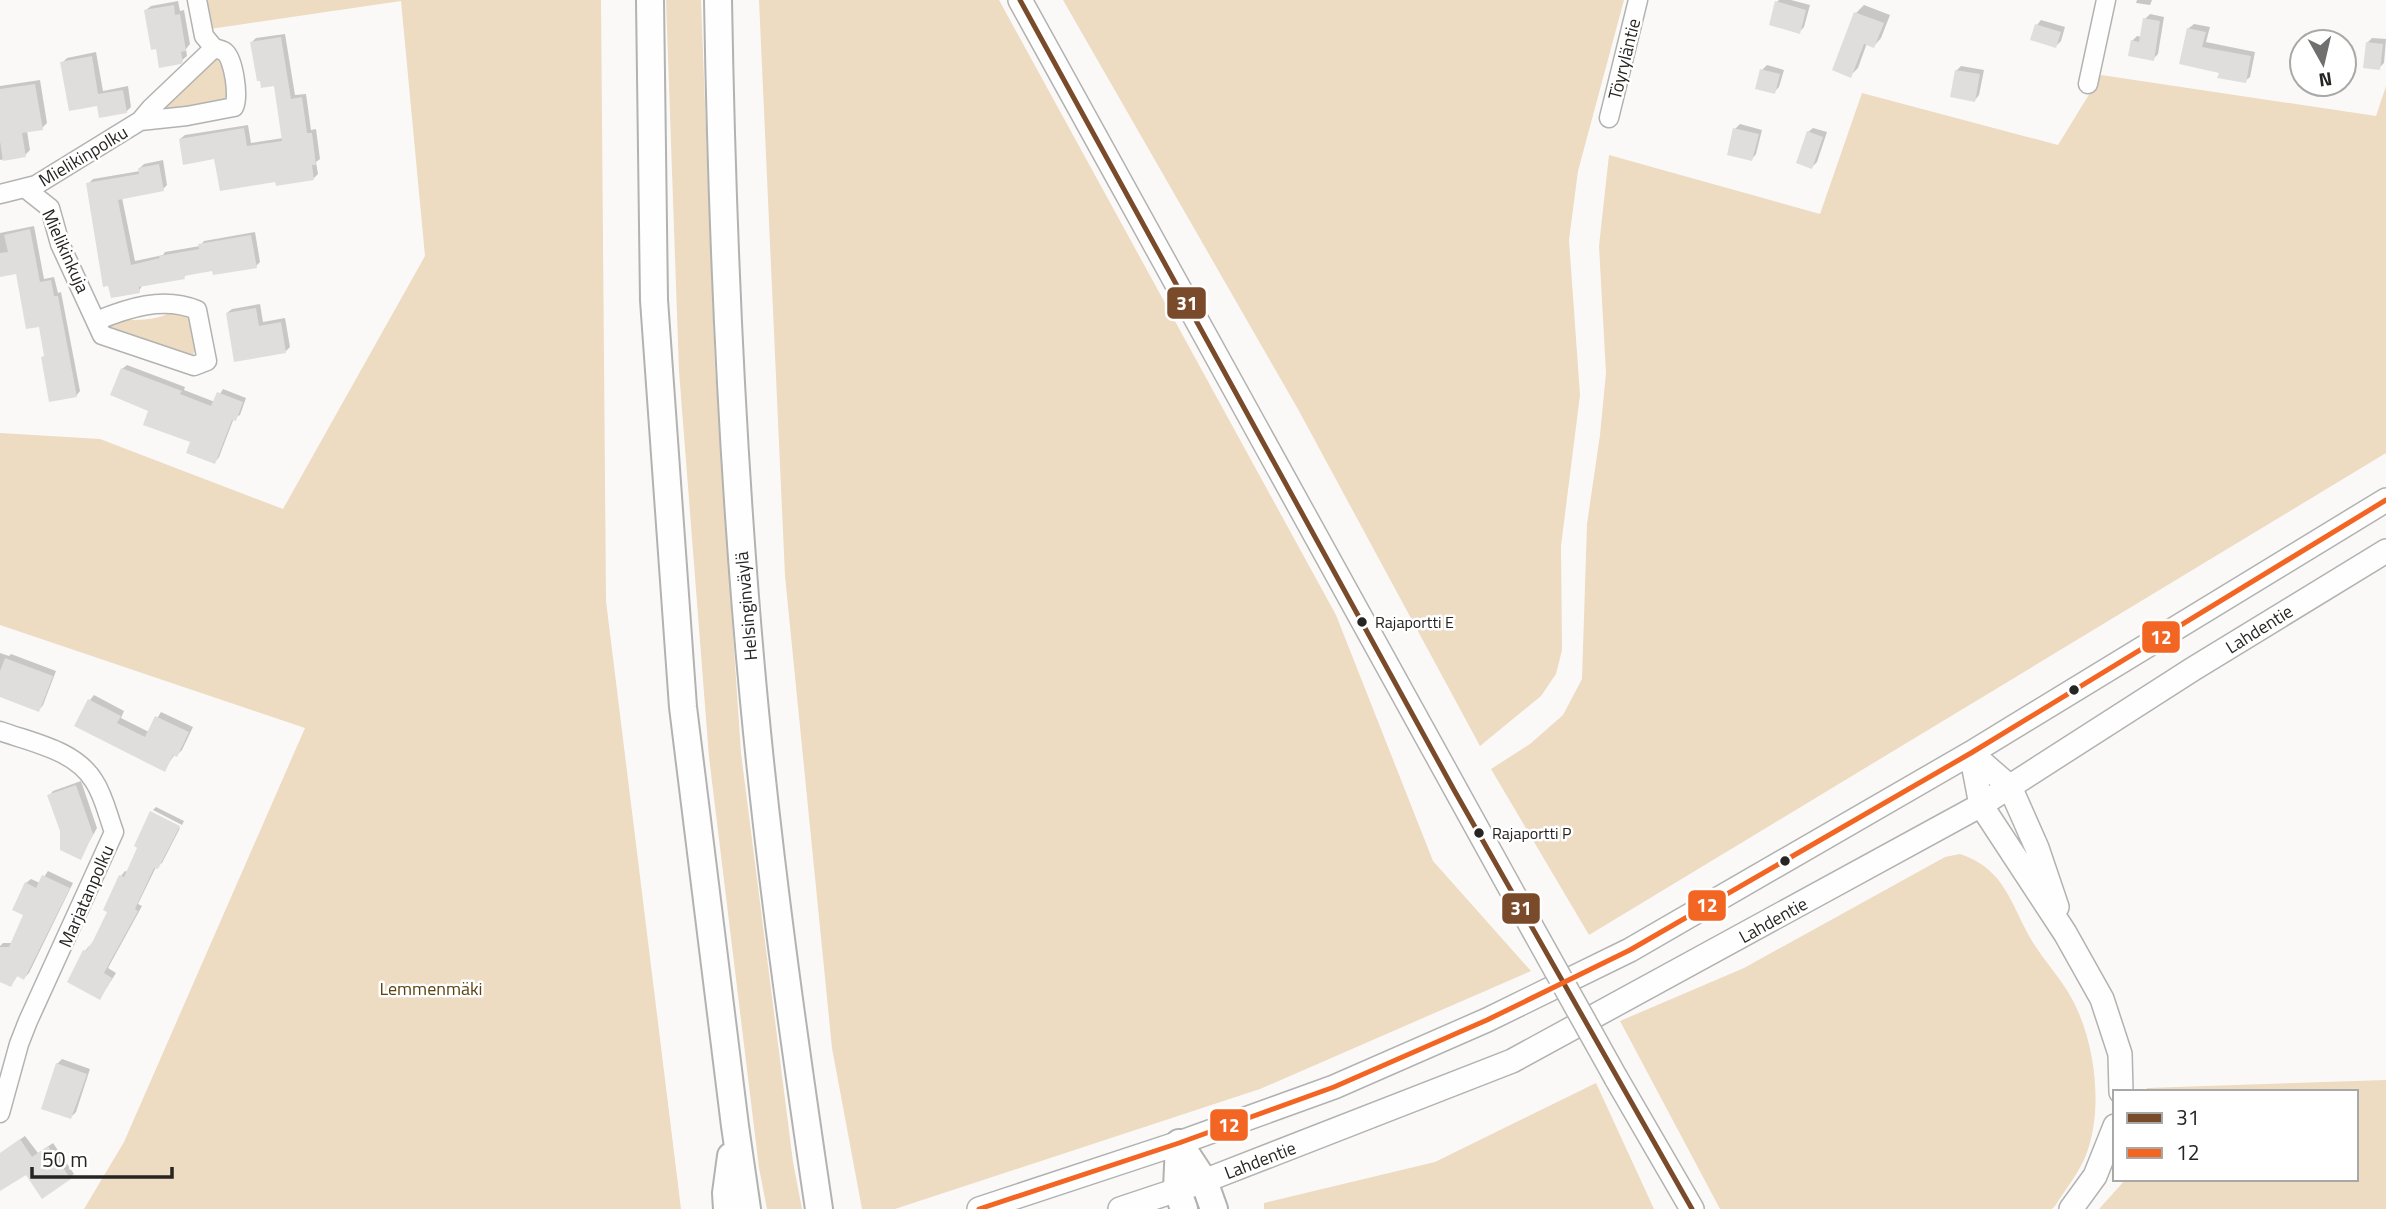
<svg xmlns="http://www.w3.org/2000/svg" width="2386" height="1209" font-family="'Titillium Web',sans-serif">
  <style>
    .green { fill: #eddbc2 }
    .shadow { fill: #0003 }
    .building { fill: #dfdedc }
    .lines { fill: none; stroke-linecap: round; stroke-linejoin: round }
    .minor-casing { stroke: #b2b2b0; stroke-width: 21 }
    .major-casing { stroke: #b2b2b0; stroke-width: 26 }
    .highway-casing { stroke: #b2b2b0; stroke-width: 30 }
    .minor { stroke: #fefefe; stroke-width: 18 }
    .major { stroke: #fefefe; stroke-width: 23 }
    .highway { stroke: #fefefe; stroke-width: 26 }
    .major-bridge-casing { stroke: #b2b2b0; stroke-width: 26; stroke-linecap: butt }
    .major-bridge { stroke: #fefefe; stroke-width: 23 }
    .bus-1-casing { stroke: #fff; stroke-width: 10 }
    .bus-2-casing { stroke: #fff; stroke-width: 10 }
    .bus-1 { stroke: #7a4b2a; stroke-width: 5 }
    .bus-2 { stroke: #f26522; stroke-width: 5 }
    .bus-dot { fill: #262523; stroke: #fff; stroke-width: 2.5 }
    .labels { text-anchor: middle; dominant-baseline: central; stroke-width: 5; stroke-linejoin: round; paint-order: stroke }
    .bus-label { font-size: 16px; fill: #262523; stroke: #fff; text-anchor: start }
    .street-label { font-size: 18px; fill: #262523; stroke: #fff }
    .park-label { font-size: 18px; fill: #5d400d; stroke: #fff }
    .line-badge { stroke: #fff; stroke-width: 2.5 }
    .badge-label { font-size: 19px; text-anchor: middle; font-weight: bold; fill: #fff }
  </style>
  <rect width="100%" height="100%" fill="#fbf9f7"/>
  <path class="green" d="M205,0h396l5,601 75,608h-597l40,-67 181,-414 -305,-103v-192l100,6 183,70 142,-253 -24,-255 -191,28z
    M666,0h35l14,367 26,386 52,409 9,47h-35l-8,-41 -50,-411 -30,-386z
    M759,0h240l337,615 97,246 98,110 -271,118 -365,120h-33l-30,-161 -47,-472z
    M1063,0h561l-46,171 -9,69 11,155 -19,151 1,104 -6,24 -15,22 -61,50 -181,-335z
    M220,57l6,5 4,28 -5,10 -54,12h-12l53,-52z
    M2101,75l275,41 10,-30v367l-797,482 -98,-166 39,-25 33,-29 19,-36 5,-155 13,-89 6,-62 -7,-127 10,-91 211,59 42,-121 196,52z
    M176,309c20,3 20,21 22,38l-7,10 -81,-25v-7l5,-6c19,2 46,2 61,-10z
    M1960,854c45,15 50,49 72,87 12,20 29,37 40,58 23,42 32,110 14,156 -7,18 -21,35 -31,51l-3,3h-332l-100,-188 124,-53 201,-111z
    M2386,1080v129h-287l27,-30h230v-87h-210l1,-4z
    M1596,1083l58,126h-390v-6l171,-41z"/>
  <path class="shadow" d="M1779,0h12l19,5 -6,22 -5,5 -22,-30z
    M2137,0h15l-2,5 -14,-2z
    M178,1l2,10 4,-1 6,34 -4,5 1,7 -7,6 -34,-52 5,-4z
    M1864,5l26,10 -9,23 -7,8 -7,-3 -9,25 -8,8 -16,-7 22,-56z
    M2150,14l14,3 -6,37 -5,5 -21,-18 5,-5 5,1 3,-18z
    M2041,20l24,7 -4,14 -5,5 -19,-21z
    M2194,24l16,3 -4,15 49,10 -5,25 -5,4 -24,-9 -40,-10 8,-34z
    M285,34l10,61 11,-1 5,36 5,-1 4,30 -4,3 2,12 -4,4 -37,2 -61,-23 -36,-18 5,-4 63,-10 3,18 32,-5 -8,-54 -23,-42 4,-4z
    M2372,38l14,1 -2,24 -5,5 -12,-25z
    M96,52l7,39 25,-5 3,21 -4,4 -28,-7 -37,-41 5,-5z
    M1767,65l17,5 -5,17 -5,5 -12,-22z
    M1961,66l23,4 -5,25 -4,5 -19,-29z
    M40,80l7,43 -5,5 -15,3 3,19 -5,5 -25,5v-74z
    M1740,124l22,6 -6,24 -4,5 -17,-30z
    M1813,128l14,4 -10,30 -5,5 -4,-35z
    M163,160l4,25 -4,4 -41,9 13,63 28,-6 2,-3 35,-6 4,-5 51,-9 5,30 -4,4 -42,3 -26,4 -4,4 -41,7 -4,7 -51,-107 5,-5 47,-8v-3l4,-4z
    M34,226l10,53 10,-2 4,16 3,-1 19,99 -4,5 -30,-42 -6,-29 -23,-53 -17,3v-42z
    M260,304l3,18 22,-4 5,29 -4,4 -59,-38 5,-4z
    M127,365l58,22 -1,3 31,12 8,-13 23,9 -6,17 -6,3 -15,39 -4,5 -23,-21 -42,-31 -28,-41z
    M0,653l9,3 2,-2 45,17 -13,34 -4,5 -39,-15z
    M94,695l30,16 -3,7 28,14 12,-20 32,15 -11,23 -5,5 -2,-1 -11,16 -74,-70z
    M81,781l16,47 -17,30 -19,-27 -12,-35 4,-5z
    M156,807l28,14 -2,4 -29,-15z
    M151,813l29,15 -18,35 -6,4 -18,37 4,2 -34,62 8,5 -16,25 -15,-47 4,-5 2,1 18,-36 -4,-2 16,-33 4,-5 3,1z
    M48,871l25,12 -44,90 -5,5 -6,-3 -7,10 -11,-5v-34l3,-3h10l13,-28v-32l5,-4 9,4z
    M62,1059l28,10 -14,43 -5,5 -14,-53z
    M25,1136l13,17 15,-10 21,31 -5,4 -43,-6 -26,17v-30l15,-16z"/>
  <path class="building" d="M1775,1l31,9 -6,24 -31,-9z
    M174,5l1,10 5,-1 6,37 -5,1 2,10 -2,2 -22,4 -3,-19 -5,1 -7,-40z
    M1854,12l30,11 -10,25 -10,-4 -13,34 -19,-8z
    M2143,18l17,3 -6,40 -26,-5 3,-16 8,2z
    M2035,24l26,8 -5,16 -26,-8z
    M2187,28l19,4 -4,15 49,9 -5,27 -29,-5 2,-5 -40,-9z
    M281,37l10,62 11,-2 5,36h5l4,32h-4l2,15 -38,6 -1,-4 -55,9 -6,-32 -31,6 -4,-26 65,-11 3,18 35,-5 -8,-55 -13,2 -1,-7h-3l-7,-39z
    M2366,42l17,2 -3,26 -17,-2z
    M92,56l6,38 25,-4 4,23 -28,5 -2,-12 -28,5 -9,-49z
    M1760,69l20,5 -5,20 -20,-5z
    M1955,70l25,4 -5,28 -25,-5z
    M35,84l8,46 -21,3 4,24 -23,4 -3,-20v-52z
    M1733,128l26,6 -7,27 -25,-6z
    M1807,131l16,6 -11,32 -16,-6z
    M159,164l5,27 -46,9 13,65 29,-7 -1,-2 40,-7 -1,-5 53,-9 6,33 -44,7 -1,-4 -28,5 1,3 -46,8 1,6 -29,5 -3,-12 -5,1 -17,-104 53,-9 -1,-6z
    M30,229l10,53 11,-2 3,16h4l19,101 -28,5 -8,-45 3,-1 -5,-29 -13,2 -10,-55 -16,3v-24l8,-1 -4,-17z
    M256,308l3,18 22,-4 5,31 -52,9 -8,-49z
    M121,368l61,23 -2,3 31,12 6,-14 26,10 -7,19 -4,-1 -17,44 -29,-11 4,-11 -47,-17 5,-14 -38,-16z
    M5,658l48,18 -14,36 -39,-15v-26z
    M88,699l33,17 -4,7 28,14 10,-21 34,16 -12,25 -4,-2 -8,17 -91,-46z
    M76,785l17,49 -12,26 -21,-10v-19l-13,-36z
    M150,811l30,15 -22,43 -4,-1 -19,41 3,2 -34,62 8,5 -12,22 -33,-18 16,-32 3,1 7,-10 14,-29 -4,-2 16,-35 5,2 13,-29 -3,-2z
    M42,875l28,13 -46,92 -7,-4 -6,11 -11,-5v-35h9l14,-32 -11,-5 13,-28 11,6z
    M56,1063l31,11 -16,45 -30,-10z
    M20,1139l12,18 16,-11 23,33 -29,20 -16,-24 -26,16v-38z"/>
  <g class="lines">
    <g class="minor-casing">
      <path id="minor" d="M197,0l7,36 10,12
        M2088,84l18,-84
        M1609,118l29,-118
        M26,189l24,19 10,36 42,91 92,31 13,-5 -10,-51c-34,-14 -69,-2 -101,11
        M0,194l36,-9 104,-64 11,-13 63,-60c4,1 8,2 11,4 9,8 14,45 9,55l-47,9 -47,5
        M0,731c33,12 75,19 94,50 10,15 14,35 20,51l-86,189 -9,23 -19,69"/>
    </g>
    <g class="major-casing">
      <path id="major" d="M1020,0l500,906
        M1971,753l10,52 84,128 37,66 18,55 1,38
        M1971,753l39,34 27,61 20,59
        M1616,1078l76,131
        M979,1209l200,-66 155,-56 153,-67 143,-70 341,-197 415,-253
        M1120,1209l84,-28 308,-120 469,-256 212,-136 193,-118
        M2071,1209l24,-33 20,-50"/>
    </g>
    <g class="highway-casing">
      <path id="highway" d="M650,0l4,300 29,407 52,419 12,83
        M718,0c4,234 14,468 36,701 16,170 40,339 65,508
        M1179,1143l25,38 10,28
        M1179,1143l-2,46 7,20
        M727,1209l-1,-16 5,-37"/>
    </g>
    <use href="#minor" class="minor"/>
    <use href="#major" class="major"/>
    <use href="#highway" class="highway"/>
    <g class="major-bridge-casing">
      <path id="major-bridge" d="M1520,906l96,172"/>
    </g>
    <use href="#major-bridge" class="major-bridge"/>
    <g class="bus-1-casing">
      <path id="bus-1" d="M1020,0l434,790 238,419"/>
    </g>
    <g class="bus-2-casing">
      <path id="bus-2" d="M979,1209l200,-66 155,-56 153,-67 143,-70 341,-197 415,-253"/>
    </g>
    <use href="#bus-1" class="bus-1"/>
    <use href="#bus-2" class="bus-2"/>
  </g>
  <g class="bus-dot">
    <circle cx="1362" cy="622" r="6"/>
    <circle cx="2074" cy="690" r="6"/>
    <circle cx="1479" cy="833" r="6"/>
    <circle cx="1785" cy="861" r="6"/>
  </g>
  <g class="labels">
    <g class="bus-label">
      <text x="1375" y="622">Rajaportti E</text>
      <text x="1492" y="833">Rajaportti P</text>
    </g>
    <g class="street-label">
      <text transform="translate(1624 59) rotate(-76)">Töyryläntie</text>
      <text transform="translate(83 156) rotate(-31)">Mielikinpolku</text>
      <text transform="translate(66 251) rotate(66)">Mielikinkuja</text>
      <text transform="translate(746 606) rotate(-95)">Helsinginväylä</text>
      <text transform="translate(2259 629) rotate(-32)">Lahdentie</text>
      <text transform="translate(86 896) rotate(-66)">Marjatanpolku</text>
      <text transform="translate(1773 920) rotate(-29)">Lahdentie</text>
      <text transform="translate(1260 1160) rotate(-21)">Lahdentie</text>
    </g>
    <g class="park-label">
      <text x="431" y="988">Lemmenmäki</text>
    </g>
  </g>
  <g class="line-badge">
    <rect x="1166" y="286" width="41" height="34" rx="7" fill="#7a4b2a"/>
    <rect x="2141" y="620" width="40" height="34" rx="7" fill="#f26522"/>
    <rect x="1687" y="889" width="40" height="33" rx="7" fill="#f26522"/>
    <rect x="1501" y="892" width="40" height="33" rx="7" fill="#7a4b2a"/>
    <rect x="1209" y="1108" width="40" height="34" rx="7" fill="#f26522"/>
  </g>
  <g class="badge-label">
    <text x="1187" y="310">31</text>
    <text x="2161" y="644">12</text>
    <text x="1707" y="912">12</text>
    <text x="1521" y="915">31</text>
    <text x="1229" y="1132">12</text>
  </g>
  <rect x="2113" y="1090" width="245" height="91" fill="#ffffff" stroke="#a8a8a7" stroke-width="2"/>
  <rect x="2127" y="1113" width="35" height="10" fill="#7a4b2a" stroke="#a8a8a7" stroke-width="2"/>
  <text x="2176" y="1125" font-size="21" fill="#262523">31</text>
  <rect x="2127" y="1148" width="35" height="10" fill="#f26522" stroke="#a8a8a7" stroke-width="2"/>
  <text x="2176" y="1160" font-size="21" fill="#262523">12</text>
  <g transform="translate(2323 63) rotate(172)"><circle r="33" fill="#ffffff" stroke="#a8a8a7" stroke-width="2"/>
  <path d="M0-5L12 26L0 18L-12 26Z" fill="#716f6d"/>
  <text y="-10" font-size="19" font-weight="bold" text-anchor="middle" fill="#262523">N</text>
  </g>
  <path d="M32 1167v10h140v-10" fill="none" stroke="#262523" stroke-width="3.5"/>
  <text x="42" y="1167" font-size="21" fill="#262523" stroke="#ffffff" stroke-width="5" paint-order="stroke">50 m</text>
</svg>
